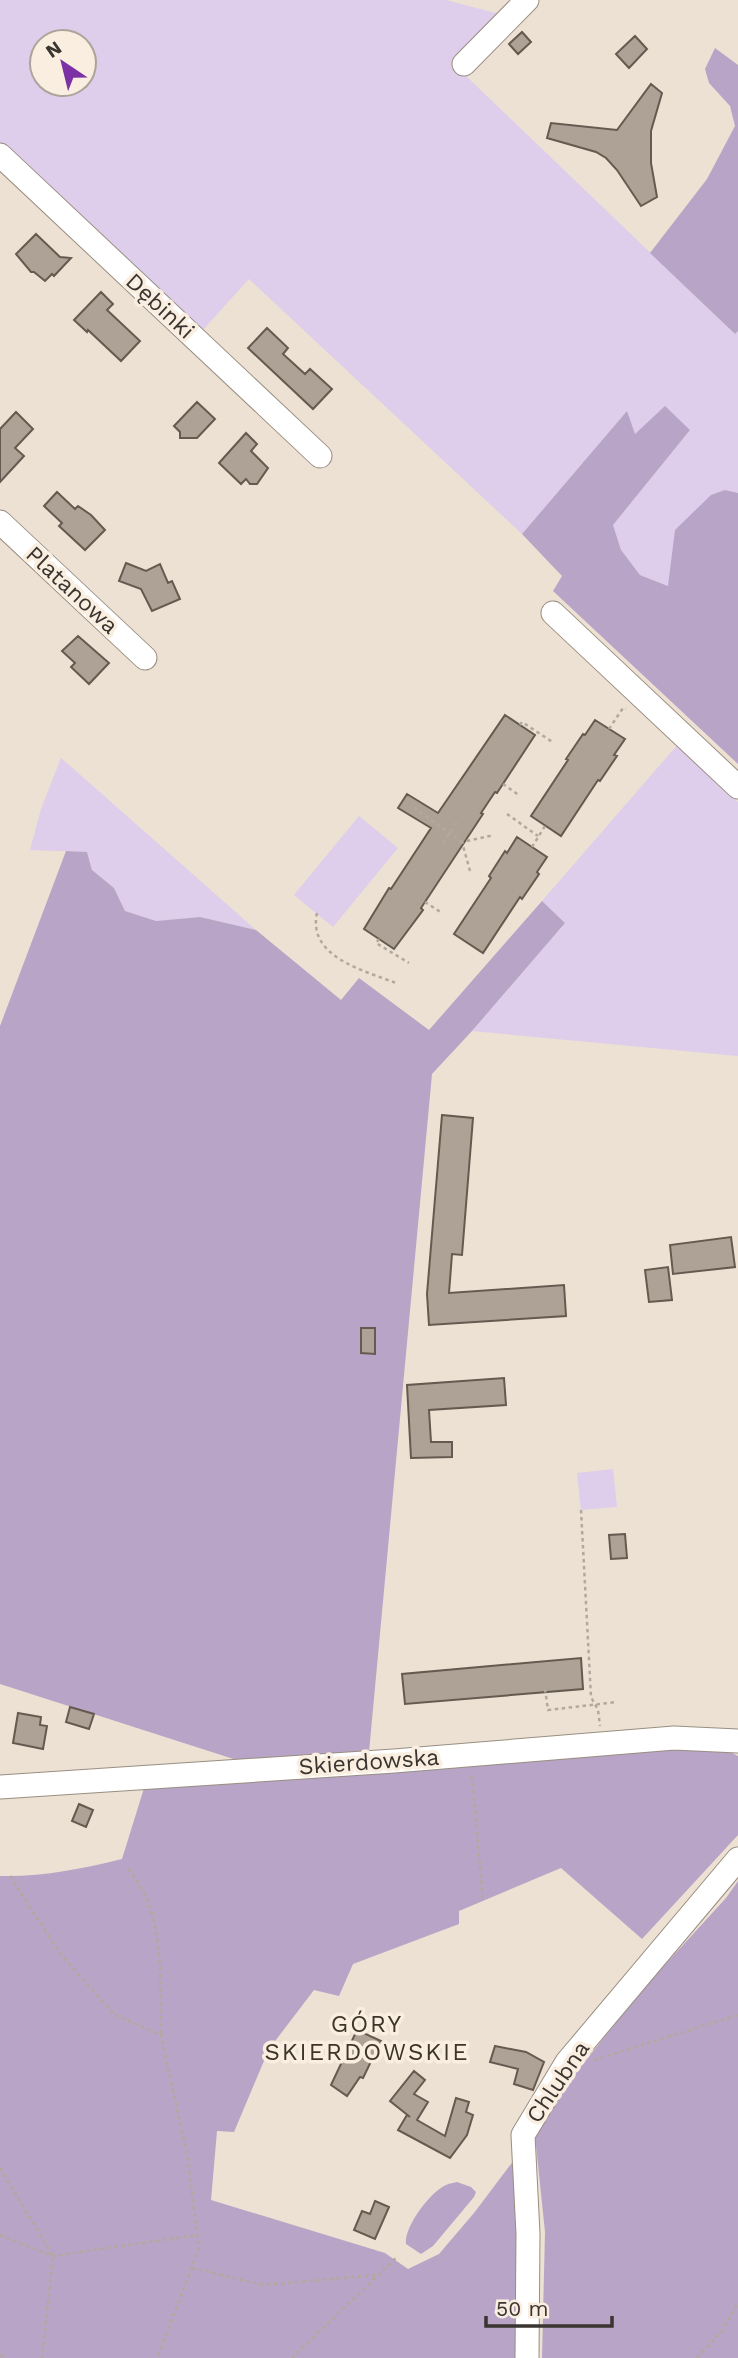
<svg xmlns="http://www.w3.org/2000/svg" width="738" height="2358" font-family="'Work Sans',sans-serif">
  <style>
    .green { fill: #decdeb; fill-rule: evenodd }
    .forest { fill: #b8a4c6 }
    .building { fill: #ada295; stroke: #645a4f; stroke-width: 2 }
    .lines { fill: none; stroke-linecap: round; stroke-linejoin: round }
    .minor-casing { stroke: #998e81; stroke-width: 25 }
    .path { stroke: #b2a99e; stroke-width: 2.5; stroke-dasharray: 3.5 3.5; stroke-linecap: butt }
    .minor { stroke: #fff; stroke-width: 23 }
    .labels { text-anchor: middle; dominant-baseline: central; stroke-width: 7; stroke-linejoin: round; paint-order: stroke }
    .street-label { font-size: 23px; fill: #3a3530; stroke: #faeee0 }
    .neighbourhood-label { font-size: 24px; letter-spacing: 2px; fill: #3e352a; stroke: #faeee0 }
  </style>
  <rect width="100%" height="100%" fill="#ece1d3"/>
  <path class="green" d="M0,0h446l57,15 -39,59 271,260 3,-3v162l-13,-3 -56,96 -29,-11 -19,-25 -8,-25 77,-95 -25,-23 -30,28 -8,-24 -105,123 -273,-255 -48,53 -201,-186zM42,42h42v42h-42z
    M679,743l59,59v254l-266,-25 93,-108 -23,-22z
    M61,758l7,6 188,166 -56,-13 -44,4 -31,-10 -11,-23 -22,-18 -5,-18 -57,-2 11,-41z
    M359,816l39,32 -65,79 -39,-32z
    M613,1469l4,38 -36,3 -4,-37z"/>
  <path class="forest" d="M715,48l23,17v266l-3,3 -85,-81 57,-74 28,-53 -5,-20 -21,-23 -4,-14z
    M665,406l25,24 -77,95 8,25 19,25 28,11 7,-56 36,-35 14,-5 13,3v271l-185,-173 9,-15 -40,-42 105,-123 8,23z
    M66,851l21,1 5,18 22,18 11,23 31,10 44,-4 56,13 85,70 18,-22 70,52 113,-129 23,22 -93,108 -40,43 -63,678 -123,11 -246,-79v-658z
    M701,1744l25,6 12,6v79l-96,104 -81,-71 -102,43v13l-106,40 -14,32 -25,-6 -45,59 -35,83 -17,-1 -6,69 174,53 23,16 31,-15 35,-41 43,-57v202h-517v-482c42,1 81,-7 122,-17l23,-74z
    M738,1881v477h-196l3,-126 -11,-106 106,-134 86,-94z
    M457,2182l14,5 5,5 -2,5 -41,49 -12,8 -15,-10c-2,-17 24,-52 40,-59 4,-2 8,-2 11,-3z"/>
  <path class="building" d="M522,32l9,10 -13,12 -9,-10z
    M635,36l12,13 -18,19 -13,-14z
    M651,84l11,9 -11,38v32l6,34 -16,9 -24,-36 -11,-12 -10,-6 -49,-14 4,-15 66,7z
    M36,234l24,23 11,1 -17,18 -2,-2 -7,7 -11,-9h-3l-15,-18z
    M101,292l12,12 -6,6 33,31 -19,20 -33,-31 -1,2 -13,-12z
    M267,328l21,20 -5,6 22,20 5,-5 22,20 -19,20 -65,-61z
    M197,402l18,17 -18,19h-17v-6l-6,-6z
    M16,412l17,17 -18,19 9,8 -24,26v-53z
    M246,433l11,11 -6,7 17,17 -11,16h-7l-4,-5 -5,5 -22,-21z
    M57,492l18,17 3,-3 13,9 14,15 -20,20 -26,-24 3,-3 -18,-17z
    M126,563l20,8 14,-7 8,19 4,-2 8,18 -28,12 -11,-22 -22,-8z
    M78,636l31,27 -20,21 -18,-17 4,-4 -13,-12z
    M505,715l30,20 -38,58 -2,-1 -14,21 2,1 -62,94 2,2 -29,39 -30,-20 25,-41 2,1 40,-61 -33,-20 9,-14 31,19z
    M595,720l30,19 -11,16 3,1 -17,25 -2,-1 -37,56 -30,-20 37,-56 -2,-1 17,-25 2,1z
    M517,837l30,20 -10,15 2,2 -17,25 -2,-2 -37,56 -29,-19 37,-56 -2,-2 16,-25 2,2z
    M442,1115l31,3 -11,137 -10,-1 -3,39 115,-8 2,31 -137,9 -2,-31z
    M731,1237l4,30 -62,7 -3,-29z
    M668,1267l4,33 -23,2 -4,-32z
    M361,1328h14v26l-14,-1z
    M504,1378l2,27 -77,5 2,32h21v15l-41,1 -4,-73z
    M625,1534l2,24 -16,1 -2,-24z
    M581,1658l2,31 -178,15 -3,-30z
    M70,1707l24,7 -5,15 -23,-7z
    M18,1713l23,4 -1,8 7,1 -4,23 -30,-6z
    M79,1804l14,6 -7,17 -14,-6z
    M357,2030l24,11 -18,37 -3,-1 -13,19 -16,-11z
    M495,2046l31,6 18,10 -11,28 -19,-6 4,-15 -28,-7z
    M414,2071l11,9 -11,14 14,8 -11,18 28,16 11,-38 13,4 -3,10 7,3 -6,20 -17,23 -52,-28 9,-15 3,2 -20,-16z
    M375,2201l14,6 -14,32 -21,-9 8,-19 8,3z"/>
  <g class="lines">
    <g class="minor-casing">
      <path id="minor" d="M464,64l63,-64
        M0,155l320,301
        M0,522l145,136
        M553,613l185,174
        M0,1787l394,-26 280,-23 64,3
        M527,2358l1,-124 -5,-99 44,-73 171,-203"/>
    </g>
    <path class="path" d="M520,725l2,-3 32,21
      M609,729l14,-21 3,1
      M503,784l17,12
      M414,808l48,34
      M507,814l31,22
      M443,843l14,-21
      M532,847l13,-21
      M470,871l-8,-29 32,-7
      M425,902l17,11
      M317,913c-10,44 48,58 79,70
      M379,939l-3,4 33,20
      M581,1510l10,187 7,13 2,16
      M545,1689l3,21 69,-8
      M472,1776l11,125
      M128,1869c39,44 31,111 33,166
      M10,1876l51,79 54,60 46,20 27,124 11,90 -42,109
      M594,2060l144,-45
      M0,2168l53,88 -11,102
      M0,2235l53,21 144,-21
      M192,2268l71,17 115,-10
      M0,2355l6,3
      M292,2358l106,-102
      M697,2358l25,-27 16,-28"/>
    <use href="#minor" class="minor"/>
  </g>
  <g class="labels">
    <g class="street-label">
      <text transform="translate(160 306) rotate(43)">Dębinki</text>
      <text transform="translate(72 590) rotate(43)">Platanowa</text>
      <text transform="translate(369 1762) rotate(-4)">Skierdowska</text>
      <text transform="translate(558 2082) rotate(-56)">Chlubna</text>
    </g>
    <g class="neighbourhood-label">
      <text x="367" y="2024">GÓRY<tspan x="367" dy="28">SKIERDOWSKIE</tspan></text>
    </g>
  </g>
  <g transform="translate(63 63) rotate(325)"><circle r="33" fill="#faeee0" stroke="#ada49a" stroke-width="2"/>
  <path d="M0-5L12 26L0 18L-12 26Z" fill="#7c31a4"/>
  <text y="-10" font-size="19" font-weight="bold" text-anchor="middle" fill="#3a3530">N</text>
  </g>
  <path d="M486 2316v10h126v-10" fill="none" stroke="#3a3530" stroke-width="3.5"/>
  <text x="496" y="2316" font-size="21" fill="#3a3530" stroke="#faeee0" stroke-width="5" paint-order="stroke">50 m</text>
</svg>
